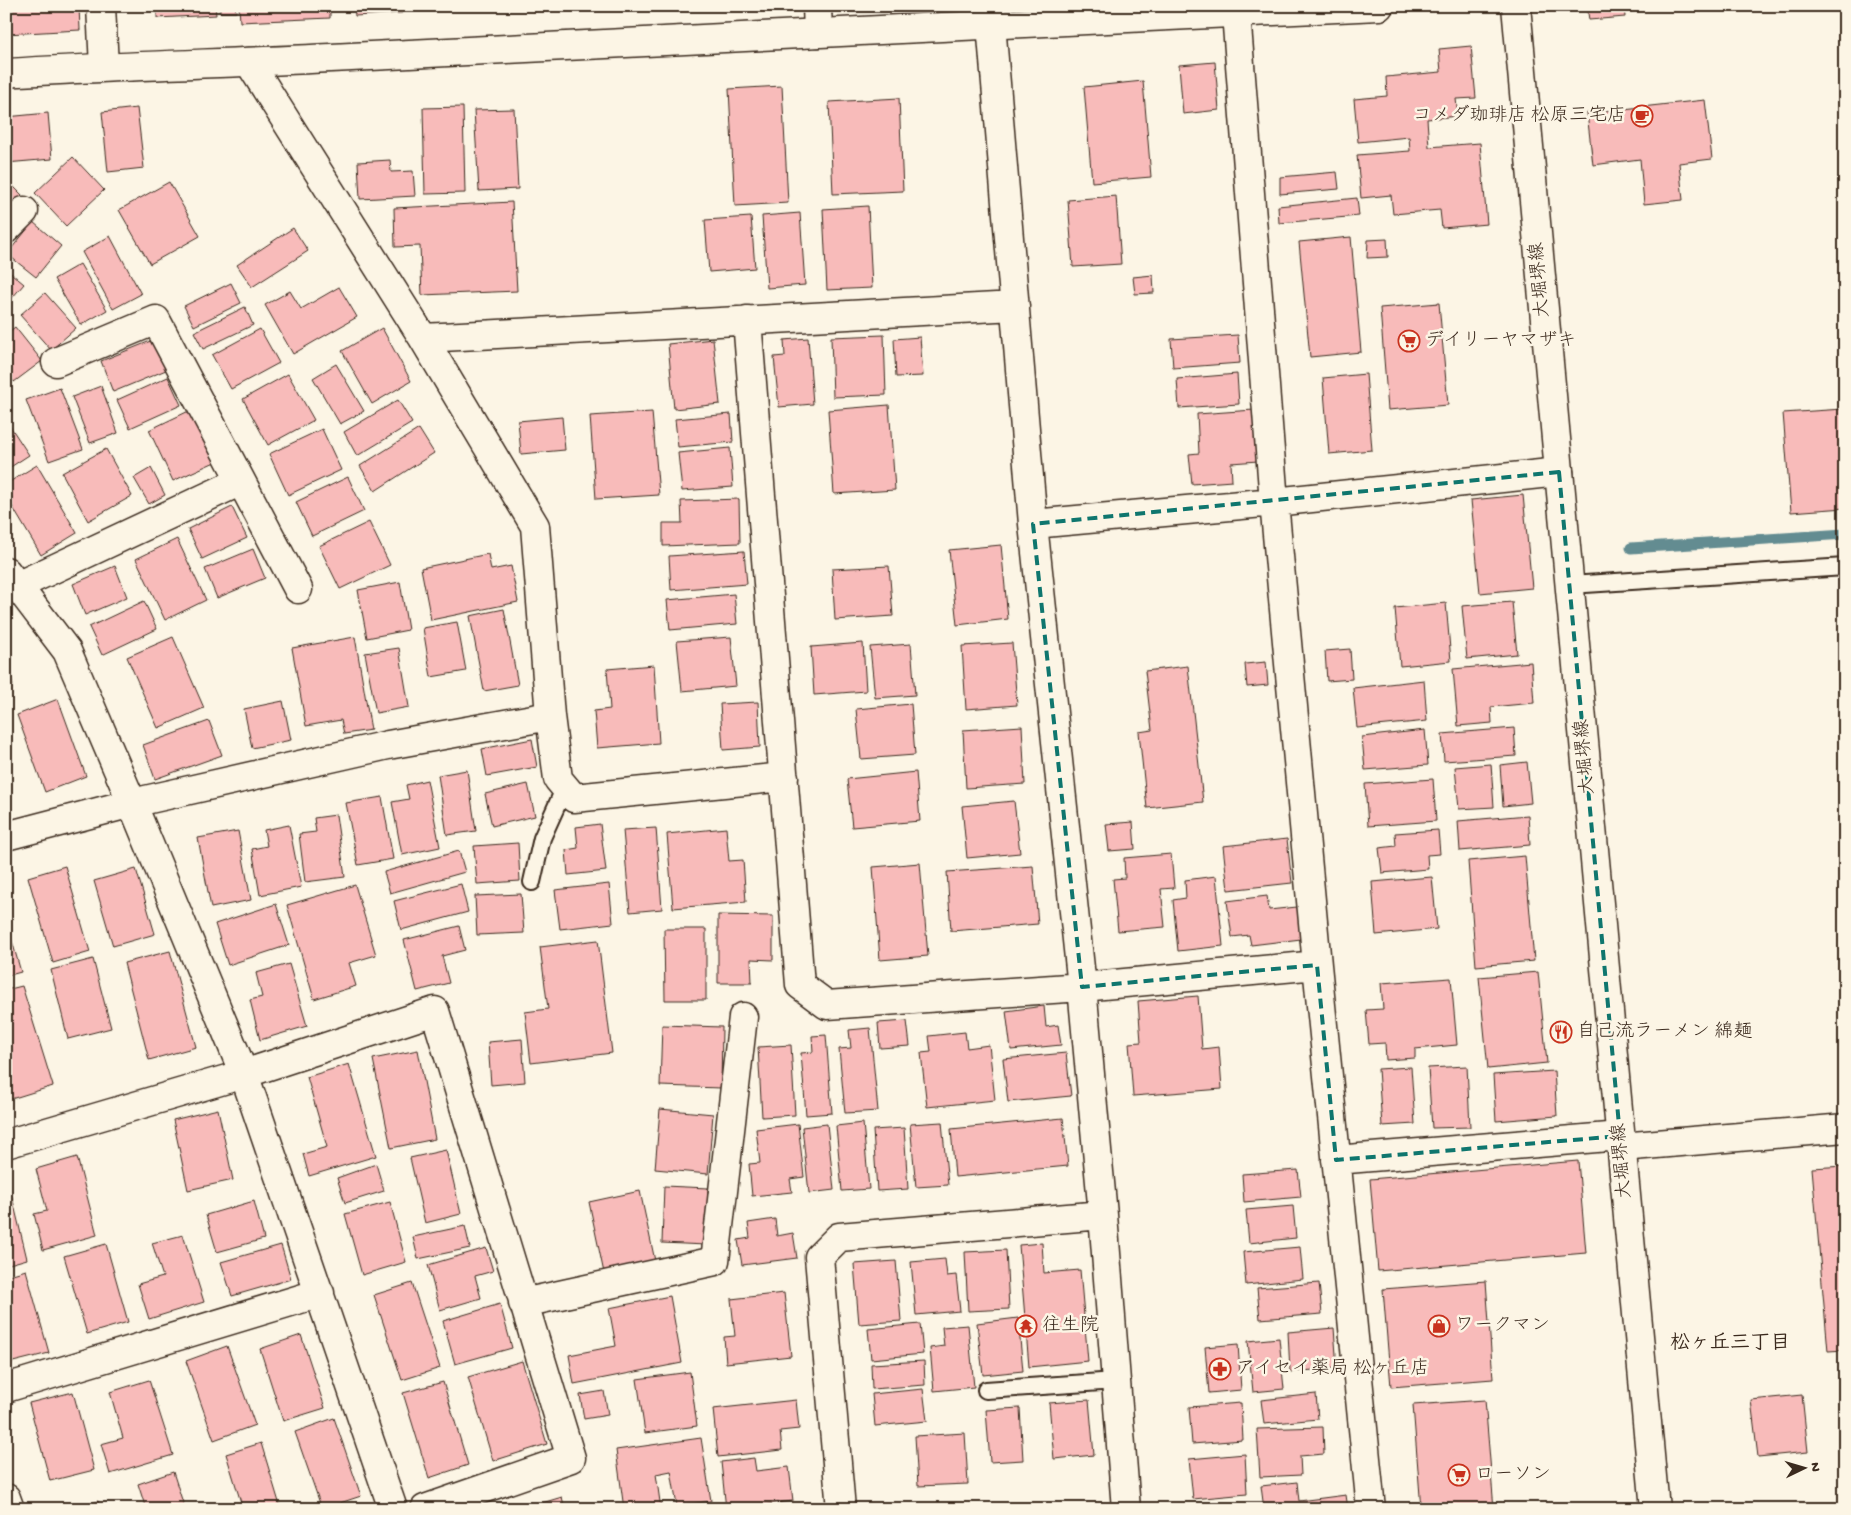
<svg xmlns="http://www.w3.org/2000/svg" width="1851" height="1515" font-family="'Gochi Hand','Klee One',sans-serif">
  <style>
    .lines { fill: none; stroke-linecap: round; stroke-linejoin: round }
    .stream { stroke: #648c91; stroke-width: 11 }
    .building { fill: #f8bbba; stroke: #3b2a1e }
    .lane-casing { stroke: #3b2a1e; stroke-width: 20 }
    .street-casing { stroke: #3b2a1e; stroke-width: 31 }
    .secondary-casing { stroke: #3b2a1e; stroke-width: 31 }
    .lane { stroke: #fcf5e5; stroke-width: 16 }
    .street { stroke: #fcf5e5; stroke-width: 28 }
    .secondary { stroke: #fcf5e5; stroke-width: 28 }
    .marked { fill: none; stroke: #0f766e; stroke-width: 4; stroke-dasharray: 10 6; stroke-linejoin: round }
    .labels { text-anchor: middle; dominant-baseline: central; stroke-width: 5; stroke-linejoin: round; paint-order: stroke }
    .poi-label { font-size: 19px; fill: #3b2a1e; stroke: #fcf5e5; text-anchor: start }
    .street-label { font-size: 19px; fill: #3b2a1e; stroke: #fcf5e5 }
    .neighbourhood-label { font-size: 20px; font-weight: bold; fill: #3b2a1e; stroke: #fcf5e5 }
  </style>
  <rect width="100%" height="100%" fill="#fcf5e5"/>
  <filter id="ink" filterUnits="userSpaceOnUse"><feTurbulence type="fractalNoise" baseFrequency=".02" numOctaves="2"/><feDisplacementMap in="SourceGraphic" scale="10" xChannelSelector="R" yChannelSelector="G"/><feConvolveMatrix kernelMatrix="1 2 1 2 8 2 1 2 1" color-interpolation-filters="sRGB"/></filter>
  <g filter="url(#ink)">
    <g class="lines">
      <path class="stream" d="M1631,548l214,-14"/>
    </g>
    <path class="building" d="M6,6h73l1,24 -74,4z
      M157,6h58l1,9 -59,3z
      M220,6h15l1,6h-16z
      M239,6h91v12l-90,4z
      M354,6h48v7l-47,3z
      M556,6h97l-96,4z
      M1587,6h37l1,11 -36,3z
      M1471,46l5,52 -20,1 2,17 -31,3 2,28 51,-4 7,81 -45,4 -2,-18 -47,4 -2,-19 -30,3 -4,-43 53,-4 -1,-14 -51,5 -4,-43 33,-3 -1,-19 55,-5 -2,-23z
      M1215,62l4,48 -36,4 -4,-49z
      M1143,81l8,96 -59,5 -8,-95z
      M782,86l6,117 -53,3 -6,-117z
      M899,98l4,93 -70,3 -4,-92z
      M1705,100l7,59 -33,4 4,37 -39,4 -4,-45 -47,6 -6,-52z
      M463,107l2,86 -40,1 -2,-86z
      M137,108l7,60 -36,4 -6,-60z
      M514,109l4,80 -39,2 -5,-81z
      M48,113l4,46 -46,4v-46z
      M73,157l31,33 -38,36 -31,-33z
      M390,160l1,12 22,-1 2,25 -55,3 -2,-37z
      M1337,172l2,17 -59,5v-17z
      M6,179l16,16 -16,17z
      M169,182l31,54 -50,28 -31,-54z
      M1116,196l5,68 -48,3 -5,-67z
      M1357,198l2,18 -80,7 -1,-17z
      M512,202l5,89 -95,4 -2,-49 -25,1 -1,-39z
      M868,206l4,82 -45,2 -4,-81z
      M800,213l5,72 -38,3 -5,-72z
      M751,217l4,51 -46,4 -4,-52z
      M33,222l28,24 -25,31 -29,-23z
      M293,228l15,23 -56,36 -15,-22z
      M110,236l31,58 -28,15 -31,-57z
      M1351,237l10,115 -51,5 -11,-115z
      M1387,239l1,18 -21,1 1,-18z
      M80,264l27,46 -26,15 -27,-46z
      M6,269l18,15 -18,21z
      M1153,275l1,18 -19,1 -2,-17z
      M231,283l10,20 -47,23 -10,-20z
      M339,287l18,30 -64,37 -28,-49 25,-14 11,18z
      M45,293l31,35 -25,22 -31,-35z
      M1439,303l9,102 -60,5 -8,-102z
      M245,307l8,18 -50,24 -9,-17z
      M15,327l27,34 -28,21 -8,-10v-38z
      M382,328l29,53 -39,23 -30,-53z
      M260,329l19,34 -48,26 -19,-34z
      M884,335l2,60 -53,2 -2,-60z
      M1238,335l2,28 -67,5 -2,-29z
      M920,337l3,39 -27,1 -2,-38z
      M808,338l5,66 -34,3 -5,-50 11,-1 -1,-16z
      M713,339l7,65 -46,5 -6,-65z
      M153,340l13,30 -53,22 -12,-31z
      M336,364l28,47 -24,13 -27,-46z
      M288,374l26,46 -46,25 -25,-46z
      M1237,374l2,30 -60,4 -2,-29z
      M1366,374l6,76 -43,4 -6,-76z
      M168,377l13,28 -51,23 -13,-28z
      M101,386l17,47 -28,10 -18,-46z
      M60,388l23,61 -34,12 -23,-61z
      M398,400l14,23 -55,33 -13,-24z
      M889,405l6,85 -61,4 -6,-84z
      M193,409l24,52 -44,20 -24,-51z
      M1843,409l2,99 -54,4 -8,-99z
      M1254,410l4,51 -27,2 1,18 -40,3 -3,-30 10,-1 -2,-39z
      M652,412l7,83 -63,4 -6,-83z
      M731,414l2,28 -55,5 -3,-28z
      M562,417l3,33 -44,4 -3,-33z
      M8,423l21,32 -23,15v-46z
      M322,429l19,41 -53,25 -19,-41z
      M419,429l15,24 -59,38 -15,-25z
      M730,448l3,39 -51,4 -4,-38z
      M106,449l26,47 -44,25 -26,-48z
      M37,465l40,68 -36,22 -35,-59v-12z
      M151,468l14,27 -16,9 -15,-26z
      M348,477l16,34 -52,25 -16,-34z
      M1523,495l9,93 -52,5 -9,-93z
      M739,499l1,44 -77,3v-23h19l-1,-22z
      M232,507l15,31 -45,21 -14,-30z
      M369,522l21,43 -50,24 -21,-43z
      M177,539l29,61 -41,20 -29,-61z
      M1001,545l7,74 -51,6 -8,-75z
      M253,549l12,29 -48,20 -12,-29z
      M744,551l3,33 -76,6 -2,-34z
      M488,554l3,16 20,-4 7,36 -87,18 -10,-52z
      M115,566l12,31 -42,18 -12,-31z
      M889,566l4,50 -58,4 -3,-51z
      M400,582l8,48 -41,8 -9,-48z
      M734,594l3,30 -67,6 -3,-30z
      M144,601l13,28 -55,26 -13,-28z
      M1512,602l5,52 -50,5 -5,-53z
      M1446,603l5,58 -51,5 -5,-58z
      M504,609l14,76 -34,6 -14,-75z
      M457,622l9,49 -35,6 -8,-49z
      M173,637l31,71 -46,20 -31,-71z
      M355,637l16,93 -27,4 -3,-14 -35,6 -14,-78z
      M731,637l5,49 -54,5 -5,-50z
      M863,643l3,48 -52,4 -3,-48z
      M1012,643l5,62 -51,4 -4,-63z
      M911,644l4,51 -40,3 -5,-51z
      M6,647l7,39 -7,1z
      M399,648l10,59 -33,6 -11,-60z
      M1350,649l2,30 -25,2 -2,-30z
      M1266,662l2,23 -21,2 -2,-23z
      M1531,662l3,41 -43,4 1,16 -34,3 -5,-57z
      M654,665l5,78 -62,5 -3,-37 16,-2 -3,-40z
      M1188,666l15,136 -56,6 -8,-76 13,-2 -7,-59z
      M1424,680l3,41 -70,7 -4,-40z
      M58,699l28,77 -41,16 -28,-77z
      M283,701l8,39 -39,8 -8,-39z
      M758,702l2,45 -37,3 -3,-46z
      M911,704l4,51 -54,4 -5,-50z
      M209,721l13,34 -67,24 -12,-34z
      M1022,726l3,58 -59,4 -3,-58z
      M1514,728l2,28 -72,5 -2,-27z
      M1425,730l3,35 -63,5 -3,-33z
      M532,739l5,28 -50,9 -5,-27z
      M1527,762l4,41 -28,3 -3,-41z
      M1491,764l3,43 -35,2 -4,-42z
      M467,770l9,61 -29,4 -9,-60z
      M916,772l4,49 -68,6 -5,-48z
      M1433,779l3,42 -68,5 -3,-42z
      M427,780l13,67 -38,8 -10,-53 17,-3 -3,-14z
      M528,784l7,32 -43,10 -7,-32z
      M382,797l11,62 -35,6 -12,-62z
      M1014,801l6,52 -53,5 -5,-52z
      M336,815l9,62 -40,5 -6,-48 17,-2 -2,-14z
      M1528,815l2,30 -70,6 -2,-30z
      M1133,822l2,27 -26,2 -3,-27z
      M600,824l6,47 -38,4 -2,-25 12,-2 -2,-21z
      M289,825l12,62 -41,8 -8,-46 15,-3 -3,-16z
      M656,828l6,81 -32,3 -7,-82z
      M726,828l3,33 14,-1 3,42 -73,6 -6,-74z
      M1438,830l2,24 -13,1 1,14 -46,4 -3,-25 17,-2 -1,-13z
      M238,831l13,69 -40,8 -13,-70z
      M1287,839l5,44 -64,7 -5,-44z
      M518,843l2,38 -43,3 -3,-38z
      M459,851l6,21 -75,21 -6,-21z
      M1171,854l3,34 -13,1 4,38 -47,4 -5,-52 12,-1 -1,-20z
      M1525,856l9,105 -58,5 -8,-105z
      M920,863l8,93 -48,4 -7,-93z
      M65,866l25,86 -37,11 -25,-86z
      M1033,866l5,58 -87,7 -4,-59z
      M136,869l19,65 -42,12 -19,-65z
      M1216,876l7,70 -45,5 -5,-51 13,-2 -1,-18z
      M1432,877l5,52 -61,6 -4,-53z
      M461,884l7,28 -67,18 -7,-29z
      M609,884l4,39 -53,6 -5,-39z
      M355,885l21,70 -27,8 7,23 -42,13 -27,-94z
      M521,894l3,39 -47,2 -2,-39z
      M1267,896l2,14 28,-3 4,32 -50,6 -2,-10 -17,2 -5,-36z
      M276,904l13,41 -61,20 -13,-41z
      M718,915l55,1v44l-22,-1 1,24h-34z
      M6,920l15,52 -15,4z
      M459,926l6,24 -23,6 7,27 -32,8 -13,-51z
      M664,929h42v71h-41z
      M598,940l14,113 -81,10 -6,-51 23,-3 -8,-62z
      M170,951l26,96 -47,13 -25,-97z
      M93,959l18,69 -43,11 -17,-69z
      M289,964l18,62 -47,14 -10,-40 12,-3 -6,-24z
      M1538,972l9,91 -59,6 -9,-92z
      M1451,978l6,67 -42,4v9l-29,2 -1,-17 -16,1 -3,-34 17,-1 -2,-26z
      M22,986l31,100 -42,13 -5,-15v-94z
      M1198,996l4,53 17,-2 3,42 -89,7 -4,-53 12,-1 -3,-41z
      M1044,1006l2,21 12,-2 3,20 -50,5 -5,-39z
      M907,1021l3,25 -30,2 -2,-25z
      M662,1025l60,2 -1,61 -61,-2z
      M870,1028l8,83 -33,2 -6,-64 12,-1 -2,-18z
      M965,1032l2,16 22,-3 6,55 -68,7 -6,-54 10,-1 -2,-16z
      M826,1035l6,78 -26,2 -5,-62 12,-1 -1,-16z
      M522,1039l3,43 -34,3 -3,-43z
      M791,1045l4,70 -33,2 -4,-70z
      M418,1050l17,89 -44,9 -18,-89z
      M1066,1053l5,43 -63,6 -5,-43z
      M349,1064l27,92 -67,20 -6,-22 24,-7 -20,-70z
      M1467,1066l3,61 -38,1 -4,-60z
      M1411,1067l4,57 -33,2 -4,-57z
      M1554,1071l3,45 -61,5 -3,-46z
      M218,1109l15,71 -45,10 -15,-70z
      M660,1109l53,5 -5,60 -53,-5z
      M1063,1118l5,48 -113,11 -4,-48z
      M942,1122l6,63 -32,2 -6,-63z
      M863,1123l6,66 -27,2 -6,-65z
      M798,1124l6,53 -14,2 2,13 -40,4 -3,-32 11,-1 -4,-34z
      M827,1124l7,66 -25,3 -7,-66z
      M904,1128l4,61 -31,2 -4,-61z
      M446,1150l15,64 -36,9 -15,-65z
      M77,1157l20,78 -54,15 -9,-36 13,-3 -11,-42z
      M1578,1161l8,92 -208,18 -8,-92z
      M376,1164l8,27 -39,12 -8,-25z
      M1845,1166v184l-17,1 -16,-183z
      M1298,1170l3,27 -57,5 -2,-28z
      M9,1184l18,75 -21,6v-80z
      M664,1186l44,2 -2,57 -44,-2z
      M640,1191l15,70 -51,12 -15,-71z
      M254,1201l10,38 -47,13 -11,-37z
      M390,1202l16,60 -44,13 -17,-61z
      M1293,1206l3,32 -47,5 -3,-33z
      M775,1219l2,17 16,-3 4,25 -55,7 -4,-25 12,-2 -2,-15z
      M465,1226l5,22 -52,11 -5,-22z
      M183,1235l21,67 -55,17 -11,-35 25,-7 -11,-34z
      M1042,1243l2,30 36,-3 8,91 -59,6 -10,-122z
      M106,1244l22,78 -41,12 -23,-78z
      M281,1245l10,34 -59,17 -11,-34z
      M1300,1247l3,32 -57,6 -3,-33z
      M486,1248l7,23 -18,5 6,22 -41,12 -12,-45z
      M1006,1250l3,59 -41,2 -3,-59z
      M945,1259l2,17 9,-1 4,36 -44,4 -5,-53z
      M896,1261l5,60 -42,3 -5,-60z
      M26,1270l23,83 -40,10 -3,-10v-77z
      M1486,1281l7,98 -102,8 -8,-98z
      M412,1283l28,85 -38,12 -28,-85z
      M1319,1283l3,31 -62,5 -3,-31z
      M784,1293l7,63 -65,7 -2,-26 11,-1 -4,-37z
      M670,1296l12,67 -108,21 -5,-29 47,-9 -7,-38z
      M500,1304l12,44 -57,16 -12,-43z
      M1018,1318l5,53 -40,4 -6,-52z
      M920,1324l3,30 -52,5 -3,-30z
      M968,1325l6,62 -40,4 -4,-43 14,-2 -2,-19z
      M1334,1328l3,40 -47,4 -2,-40z
      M301,1335l24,73 -42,13 -23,-72z
      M1279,1338l5,51 -31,3 -5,-51z
      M1238,1344l3,46 -32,3 -4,-46z
      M227,1346l28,79 -41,15 -28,-79z
      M522,1361l25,83 -54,17 -25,-84z
      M924,1361l1,24 -53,4 -1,-25z
      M690,1372l7,54 -52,7 -8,-54z
      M149,1380l24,75 -63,19 -9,-30 22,-6 -13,-46z
      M443,1382l25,83 -39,13 -26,-85z
      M923,1389l4,32 -52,5 -3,-32z
      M604,1391l4,24 -24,4 -4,-24z
      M73,1392l21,78 -44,11 -21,-78z
      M1316,1394l2,25 -54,5 -3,-24z
      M1802,1395l6,57 -50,5 -7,-57z
      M796,1400l3,29 -19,2 2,19 -64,7 -5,-48z
      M1089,1400l5,55 -40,4 -5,-56z
      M1485,1400l9,109h-73l-8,-104z
      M1241,1403l2,37 -51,4 -3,-37z
      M1020,1408l3,52 -33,2 -4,-52z
      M334,1418l27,78 -39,13 -27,-77z
      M1323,1427l1,27 -24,2 1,19 -41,2 -3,-48z
      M965,1433l3,51 -50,2 -3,-50z
      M701,1438l10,63 -34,5 -6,-35 -15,3 5,35h-37l-8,-59z
      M261,1443l20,66h-38l-17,-55z
      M1245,1454l2,40 -54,5 -4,-40z
      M754,1458l2,13 33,-4 4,34 -67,8 -5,-47z
      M173,1472l12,37h-39l-8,-25z
      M1297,1482l2,19 47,-6 2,14h-84l-3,-23z
      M562,1497l3,12h-43z
      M98,1501l2,8h-28z"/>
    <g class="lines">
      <g class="lane-casing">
        <path id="lane" d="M1570,585l275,-18
          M532,882l10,-44 23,-51
          M986,1390l130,-9"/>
      </g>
      <g class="street-casing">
        <path id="street" d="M101,6l3,61
          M817,6l1,27
          M1236,13l38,489 43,463 54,544
          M991,24l42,500 49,463 21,228 23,294
          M249,62l174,276 112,188 15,190 8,63 16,19 210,-21
          M6,229l18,-18
          M747,320l53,665 27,20 255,-18 235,-22
          M423,338l592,-32
          M56,362l100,-42 142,269
          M1033,524l241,-22 285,-30
          M6,571l61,80 65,152 112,271 149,435
          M17,586l224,-105
          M6,836l126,-33 256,-58 162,-29
          M6,1144l238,-70 191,-63 136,447 -146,51
          M1621,1147l224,-19
          M1336,1160l284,-24
          M523,1303l192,-42 28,-244
          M6,1388l314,-95
          M6,1498l4,11
          M841,1509l-22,-252 20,-20 264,-22"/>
      </g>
      <g class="secondary-casing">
        <path id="secondary" d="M1516,6l139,1503
          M6,73c115,-7 230,-10 345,-16 343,-18 685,-35 1028,-51"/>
      </g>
      <use href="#lane" class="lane"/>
      <use href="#street" class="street"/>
      <use href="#secondary" class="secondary"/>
    </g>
  </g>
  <path class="marked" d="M1559,472l61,664 -284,24 -19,-195 -235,22 -49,-463z"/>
  <defs>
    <g id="cafe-ring" transform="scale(1.125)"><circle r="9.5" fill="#fcf5e5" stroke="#c8321e" stroke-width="1.5"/><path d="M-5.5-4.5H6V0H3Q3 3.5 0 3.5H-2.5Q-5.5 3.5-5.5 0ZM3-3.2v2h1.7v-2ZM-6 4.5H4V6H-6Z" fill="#c8321e"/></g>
    <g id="supermarket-ring" transform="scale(1.125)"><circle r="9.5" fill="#fcf5e5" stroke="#c8321e" stroke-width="1.5"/><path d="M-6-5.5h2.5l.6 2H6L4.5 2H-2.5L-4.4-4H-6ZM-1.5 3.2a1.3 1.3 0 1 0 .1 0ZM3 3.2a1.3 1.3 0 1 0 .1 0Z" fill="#c8321e"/></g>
    <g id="restaurant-ring" transform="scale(1.125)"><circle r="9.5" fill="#fcf5e5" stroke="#c8321e" stroke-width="1.5"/><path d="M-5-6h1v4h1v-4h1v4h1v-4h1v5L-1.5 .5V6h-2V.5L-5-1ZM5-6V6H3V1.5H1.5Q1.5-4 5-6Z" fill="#c8321e"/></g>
    <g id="temple-ring" transform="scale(1.125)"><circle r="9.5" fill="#fcf5e5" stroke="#c8321e" stroke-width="1.5"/><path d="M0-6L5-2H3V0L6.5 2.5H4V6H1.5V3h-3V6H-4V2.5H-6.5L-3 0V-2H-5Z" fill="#c8321e"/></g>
    <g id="shop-ring" transform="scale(1.125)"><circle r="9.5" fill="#fcf5e5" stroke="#c8321e" stroke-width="1.5"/><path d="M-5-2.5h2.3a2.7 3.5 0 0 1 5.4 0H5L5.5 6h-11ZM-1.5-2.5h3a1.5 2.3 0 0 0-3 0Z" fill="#c8321e"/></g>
    <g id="pharmacy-ring" transform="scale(1.125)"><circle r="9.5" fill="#fcf5e5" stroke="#c8321e" stroke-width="1.5"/><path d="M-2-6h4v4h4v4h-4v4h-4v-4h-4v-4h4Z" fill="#c8321e"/></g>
  </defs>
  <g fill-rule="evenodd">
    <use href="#cafe-ring" x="1642" y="116"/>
    <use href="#supermarket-ring" x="1409" y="341"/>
    <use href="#restaurant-ring" x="1561" y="1032"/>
    <use href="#temple-ring" x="1026" y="1326"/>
    <use href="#shop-ring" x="1439" y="1326"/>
    <use href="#pharmacy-ring" x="1220" y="1369"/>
    <use href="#supermarket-ring" x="1459" y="1475"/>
  </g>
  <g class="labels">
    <g class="poi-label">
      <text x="1626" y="116" text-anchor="end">コメダ珈琲店 松原三宅店</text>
      <text x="1425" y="341">デイリーヤマザキ</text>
      <text x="1577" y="1032">自己流ラーメン 綿麺</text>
      <text x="1042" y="1326">往生院</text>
      <text x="1455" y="1326">ワークマン</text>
      <text x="1236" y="1369">アイセイ薬局 松ヶ丘店</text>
      <text x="1475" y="1475">ローソン</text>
    </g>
    <g class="street-label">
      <text transform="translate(1541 280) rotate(-95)">大堀堺線</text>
      <text transform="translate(1586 757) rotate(-95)">大堀堺線</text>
      <text transform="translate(1623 1161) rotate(-95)">大堀堺線</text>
    </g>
    <g class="neighbourhood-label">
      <text x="1730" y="1344">松ヶ丘三丁目</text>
    </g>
  </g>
  <rect width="1851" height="1515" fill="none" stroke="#fcf5e5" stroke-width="25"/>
  <rect x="12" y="12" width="1826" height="1490" fill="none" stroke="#3b2a1e" stroke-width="2" filter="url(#ink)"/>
  <g transform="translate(1804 1468) rotate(85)" stroke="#fcf5e5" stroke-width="4" paint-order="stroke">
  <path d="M0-4L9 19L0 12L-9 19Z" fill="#3b2a1e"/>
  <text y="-8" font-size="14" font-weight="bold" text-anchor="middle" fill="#3b2a1e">N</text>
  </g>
</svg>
